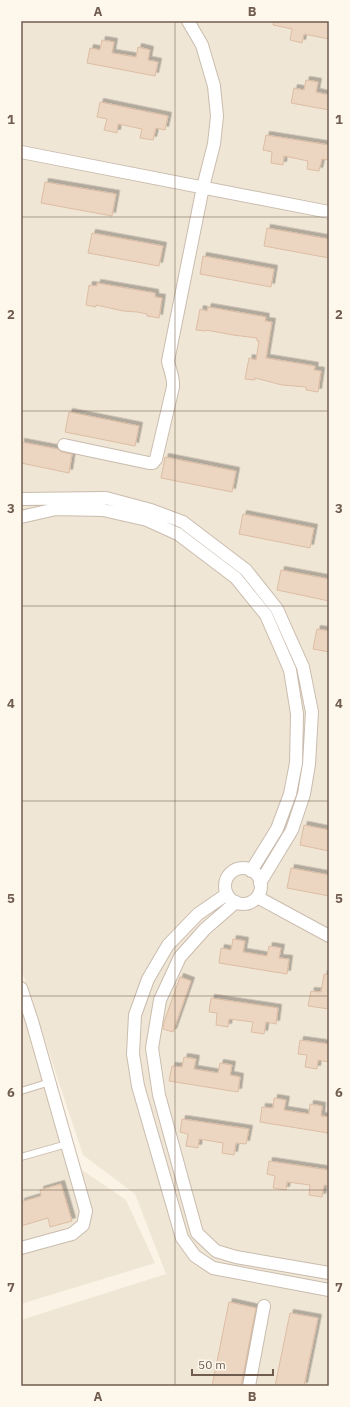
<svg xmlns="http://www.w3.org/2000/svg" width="350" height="1407" font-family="'IBM Plex Sans',sans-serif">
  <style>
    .residential { fill: #f0e6d5 }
    .building { fill: #ecd5c1; stroke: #ddbda3; filter: url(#shadow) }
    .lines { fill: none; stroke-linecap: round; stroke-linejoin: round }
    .service-casing { stroke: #cabcae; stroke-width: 8 }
    .minor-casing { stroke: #cabcae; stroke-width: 14 }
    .service { stroke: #fff; stroke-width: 6 }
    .minor { stroke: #fff; stroke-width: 12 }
    .grid { fill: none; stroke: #705c4e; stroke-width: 1; stroke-opacity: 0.55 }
    .neatline { fill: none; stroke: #705c4e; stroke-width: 1.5 }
    .grid-label { font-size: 13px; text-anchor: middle; font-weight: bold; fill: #705c4e }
  </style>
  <defs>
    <filter id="shadow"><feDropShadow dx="3.5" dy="-3.5" stdDeviation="0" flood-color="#0004"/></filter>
  </defs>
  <rect width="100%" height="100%" fill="#faf3e6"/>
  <path class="residential" d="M21,21h308v1365h-308v-66l145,-46 -31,-80 -52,-39 -62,-187z
    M21,988l52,176 53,36 29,63 -134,41z"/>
  <path class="building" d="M274,21h55v18l-25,-5 -2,9 -12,-3 2,-11 -19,-4z
    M102,40l12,2 -2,11 24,4 2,-10 12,3 -2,10 10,2 -3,14 -68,-13 3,-15 10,2z
    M306,80l12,2 -2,10 13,3v15l-38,-7 3,-15 10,2z
    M100,102l68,14 -3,14 -9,-2 -3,12 -13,-2 2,-9 -24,-5 -1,9 -13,-3 3,-11 -10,-2z
    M266,135l63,10v15l-7,-1 -3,12 -12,-2 1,-8 -24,-5 -1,9 -12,-2 1,-11 -9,-2z
    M45,182l71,12 -4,22 -71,-13z
    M267,228l62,11v19l-65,-12z
    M92,233l71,13 -4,20 -71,-13z
    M203,256l71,13 -3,18 -71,-13z
    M97,283l58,10v4l7,1 -3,20 -12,-2v-2l-10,-2 -14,-1 -27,-6v2l-10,-2 3,-20 8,1z
    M208,307l58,10 -1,4 7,1 -6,36 49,8 -1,4 7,1 -3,21 -12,-2v-3l-24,-2 -27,-7v2l-10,-1 4,-21 7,2 3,-19h-2v-3l-24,-3 -27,-5v1l-10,-1 4,-21 7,2z
    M69,412l70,14 -4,20 -70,-14z
    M21,442l37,7 4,3 10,2 -3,19 -48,-10z
    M165,457l71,14 -4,21 -71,-14z
    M243,514l71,14 -4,20 -71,-14z
    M281,570l48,9v22l-52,-11z
    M317,629l12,2v21l-16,-3z
    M304,825l25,5v21l-29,-6z
    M291,868l38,7v21l-42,-8z
    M233,939l12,2 -2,11 24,4 2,-10 12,2 -2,10 10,1 -2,15 -68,-11 2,-15 10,2z
    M324,974l5,1v34l-21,-3 3,-15 10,1z
    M180,977l11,4 -18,51 -10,-3 1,-7z
    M211,998l67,10 -2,16 -10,-2 -2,12 -13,-2 2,-10 -24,-3 -1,8 -12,-2 1,-12 -8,-1z
    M300,1040l29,4v18l-11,-2 -1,9 -12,-2 2,-12 -9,-1z
    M184,1057l12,2 -2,10 24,4 2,-10 12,2 -2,10 10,2 -2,15 -69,-11 3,-15 10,1z
    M274,1098l12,2 -2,10 25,4 1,-10 12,2 -1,10 8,1 -1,16 -68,-11 2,-15 11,1z
    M182,1119l67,10 -3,15 -10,-1 -2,12 -12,-2 1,-10 -24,-4 -1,9 -12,-2 2,-12 -8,-2z
    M269,1161l60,9v16l-5,-1 -2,12 -13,-2 1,-10 -23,-3 -1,8 -13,-2 2,-12 -8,-2z
    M61,1184l11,37 -22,6 -2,-9 -27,8v-24l20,-6 -1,-6z
    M229,1302l27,6 -15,78h-29z
    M290,1313l28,5 -14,68h-29z"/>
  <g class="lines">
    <g class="service-casing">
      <path id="service" d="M21,1091l29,-9
        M21,1157l46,-13"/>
    </g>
    <g class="minor-casing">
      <path id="minor" d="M21,152l308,60
        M64,445l85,18h4l3,-4 17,-72c1,-9 -3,-16 -5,-26l35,-174 11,-43 3,-28 -3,-30 -12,-41 -14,-24
        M21,499l85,-1 45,12 32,12 63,48 31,39 26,58 9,45 -3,52 -5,30 -12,36 -32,53
        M21,517l35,-8 47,1 44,10 31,14 58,44 30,37 24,55 7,44 -1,49 -6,31 -13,35 -26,42
        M225 886a18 18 0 1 1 36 0a18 18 0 1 1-36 0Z
        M227,894l-29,20 -30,31 -20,34 -13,36 -2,39 5,32 44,152 13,18 18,12 116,22
        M257,897l72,39
        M236,902l-31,27 -25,28 -20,43 -8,48 7,47 38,138 19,18 20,6 93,16
        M21,988l11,33 54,190 -3,14 -11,9 -51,14
        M249,1386l15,-80"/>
    </g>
    <use href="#service" class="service"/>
    <use href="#minor" class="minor"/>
  </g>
  <path class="grid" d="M175,21v1365M21,217h308M21,411h308M21,606h308M21,801h308M21,996h308M21,1190h308"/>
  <rect width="350" height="1407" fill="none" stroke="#fdf7ec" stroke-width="44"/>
  <path d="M192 1369v6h81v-6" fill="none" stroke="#705c4e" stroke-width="2"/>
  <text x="198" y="1369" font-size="12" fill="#705c4e" stroke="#fdf7ec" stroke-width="3" paint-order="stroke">50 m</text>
  <rect x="22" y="22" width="306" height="1363" class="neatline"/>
  <g class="grid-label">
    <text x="98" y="16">A</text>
    <text x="252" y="16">B</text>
    <text x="11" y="124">1</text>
    <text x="339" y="124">1</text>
    <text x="11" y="319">2</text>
    <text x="339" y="319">2</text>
    <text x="11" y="513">3</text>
    <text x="339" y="513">3</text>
    <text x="11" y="708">4</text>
    <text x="339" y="708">4</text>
    <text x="11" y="903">5</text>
    <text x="339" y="903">5</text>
    <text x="11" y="1097">6</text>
    <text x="339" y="1097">6</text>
    <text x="11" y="1292">7</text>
    <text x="339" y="1292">7</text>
    <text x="98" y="1401">A</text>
    <text x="252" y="1401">B</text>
  </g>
</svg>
